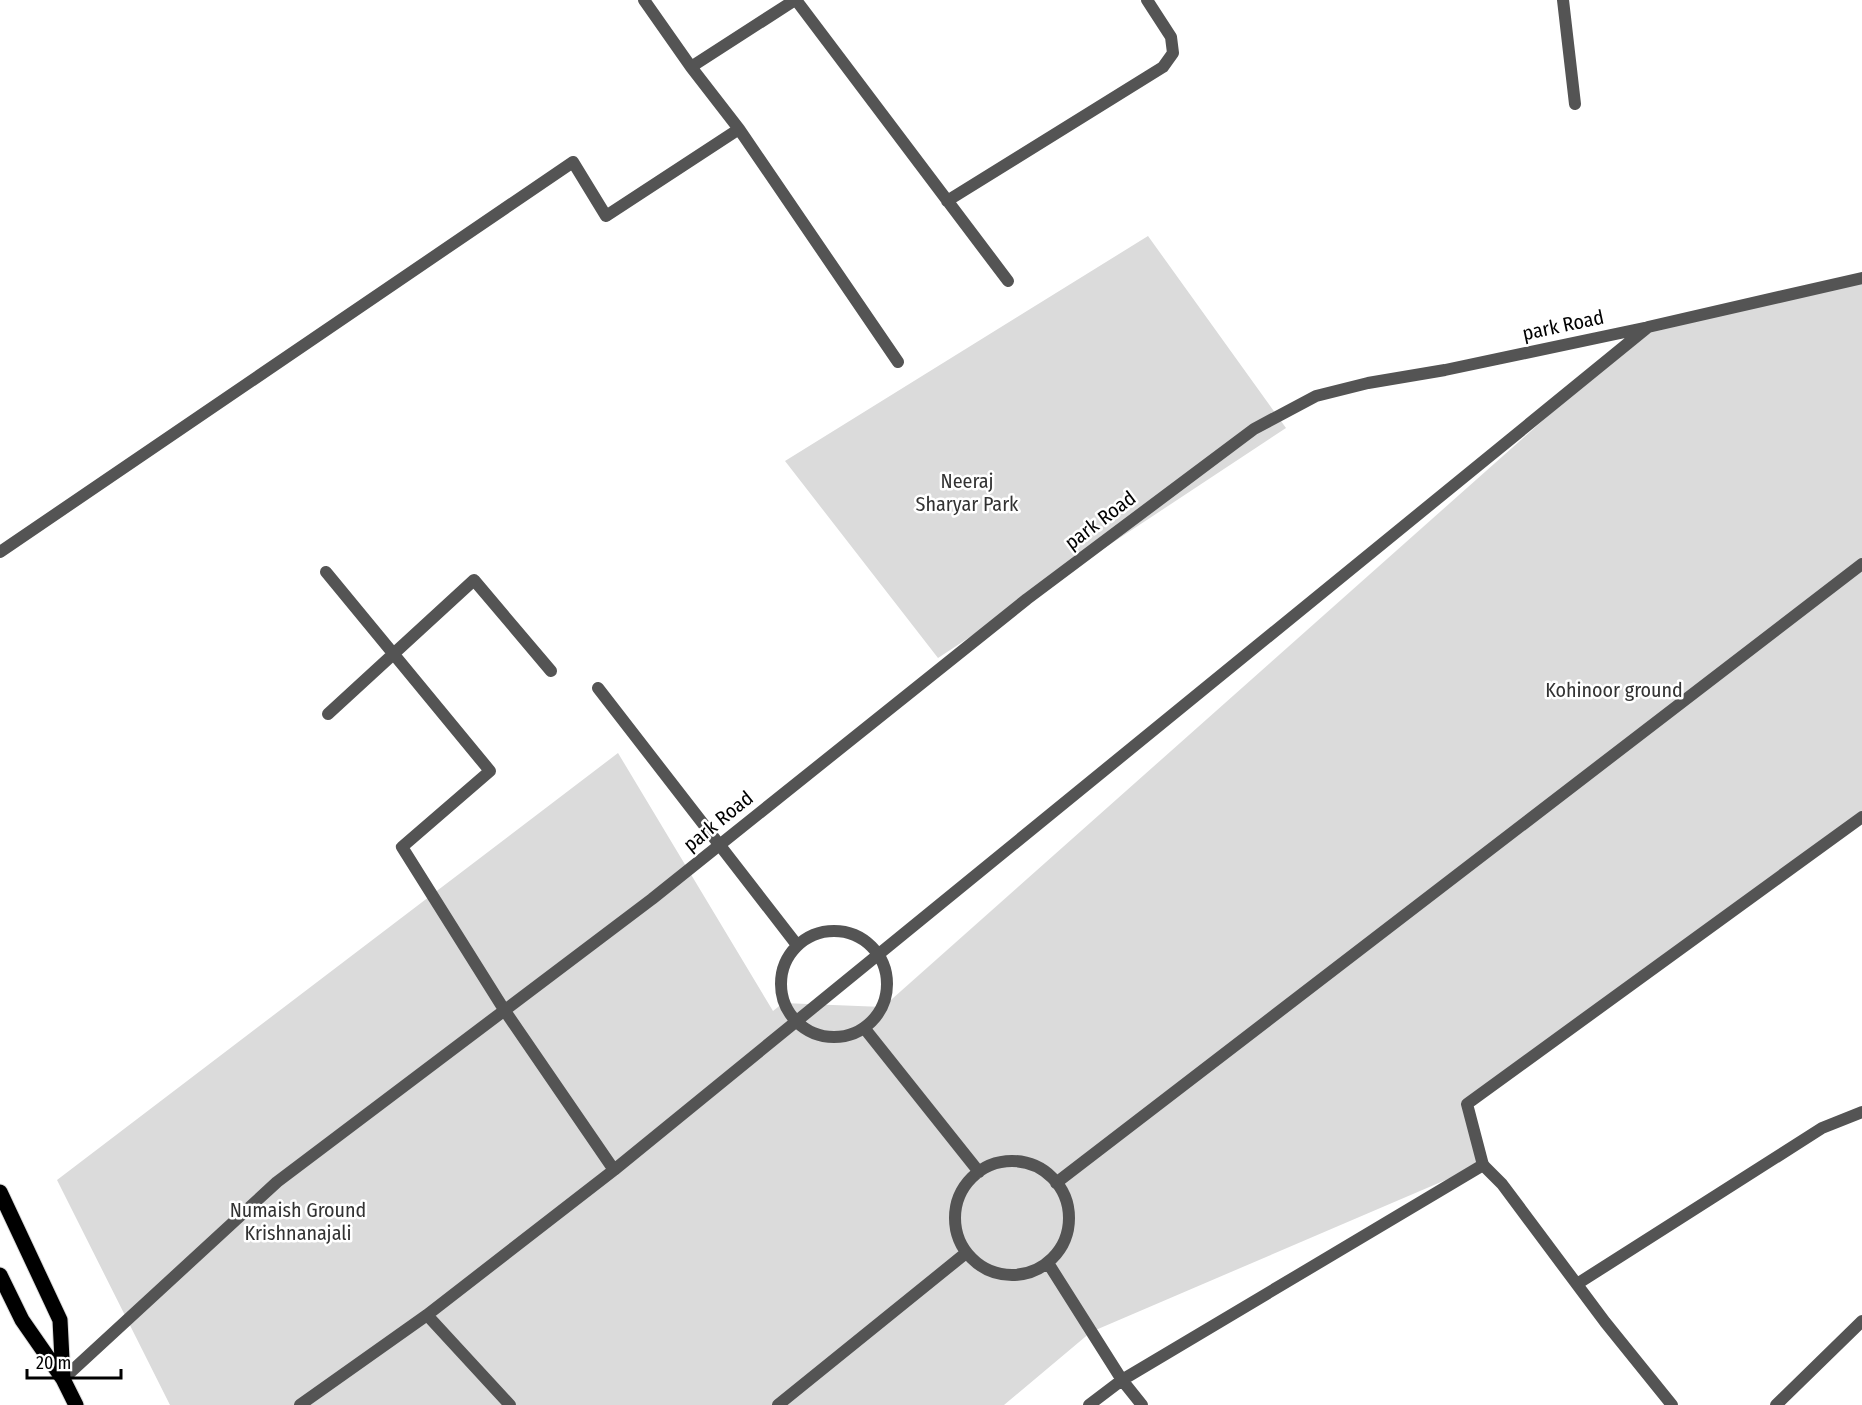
<svg xmlns="http://www.w3.org/2000/svg" width="1862" height="1405" font-family="'Fira Sans Condensed',sans-serif">
  <style>
    .green { fill: #dbdbdb }
    .lines { fill: none; stroke-linecap: round; stroke-linejoin: round }
    .primary-casing { stroke: #dbdbdb; stroke-width: 17 }
    .lane { stroke: #545454; stroke-width: 12 }
    .street { stroke: #545454; stroke-width: 12 }
    .primary { stroke: #000; stroke-width: 15 }
    .labels { text-anchor: middle; dominant-baseline: central; stroke-width: 5; stroke-linejoin: round; paint-order: stroke }
    .street-label { font-size: 20px; fill: #000; stroke: #fff }
    .park-label { font-size: 20px; fill: #323232; stroke: #fff }
  </style>
  <rect width="100%" height="100%" fill="#fff"/>
  <path class="green" d="M1148,236l138,192 -348,230 -153,-197z
    M1862,278v539l-398,286 19,61 -392,168 -87,73h-834l-113,-225 561,-427 155,258 10,-8 100,4 765,-680z"/>
  <g class="lines">
    <g class="primary-casing">
      <path id="primary" d="M0,1192l60,128 3,59
        M0,1275l22,45 41,59 13,26"/>
    </g>
    <path class="lane" d="M1483,1165l19,19 103,138 67,83
      M1577,1284l245,-156 40,-16
      M1776,1405l86,-84"/>
    <path class="street" d="M644,0l47,67 48,62 159,233
      M796,0l212,281
      M1563,0l12,104
      M691,67l104,-67
      M947,201l216,-134 10,-14 -2,-16 -24,-37
      M0,552l573,-390 33,54 133,-87
      M326,572l164,199 -88,76 103,164 109,159
      M598,688l199,257
      M328,714l146,-134 77,91
      M781 984a53 53 0 1 1 106 0a53 53 0 1 1-106 0Z
      M865,1029l114,143
      M955 1218a57 57 0 1 1 114 0a57 57 0 1 1-114 0Z
      M1056,1183l806,-619
      M1048,1263l74,117 -33,25
      M427,1315l83,90
      M63,1379l214,-197 375,-283 375,-300 227,-170 62,-33 52,-13 77,-13 199,-42
      M300,1405l127,-90 187,-145 1034,-843 214,-49
      M778,1405l188,-152
      M1142,1405l-20,-25 361,-215 -16,-61 395,-287"/>
    <use href="#primary" class="primary"/>
  </g>
  <g class="labels">
    <g class="street-label">
      <text transform="translate(1563 325) rotate(-12)">park Road</text>
      <text transform="translate(1100 520) rotate(-37)">park Road</text>
      <text transform="translate(718 821) rotate(-39)">park Road</text>
    </g>
    <g class="park-label">
      <text x="967" y="481">Neeraj<tspan x="967" dy="23">Sharyar Park</tspan></text>
      <text x="1614" y="690">Kohinoor ground</text>
      <text x="298" y="1210">Numaish Ground<tspan x="298" dy="23">Krishnanajali</tspan></text>
    </g>
  </g>
  <path d="M27 1369v9h94v-9" fill="none" stroke="#000000" stroke-width="3"/>
  <text x="36" y="1369" font-size="18" fill="#000000" stroke="#ffffff" stroke-width="4.5" paint-order="stroke">20 m</text>
</svg>
